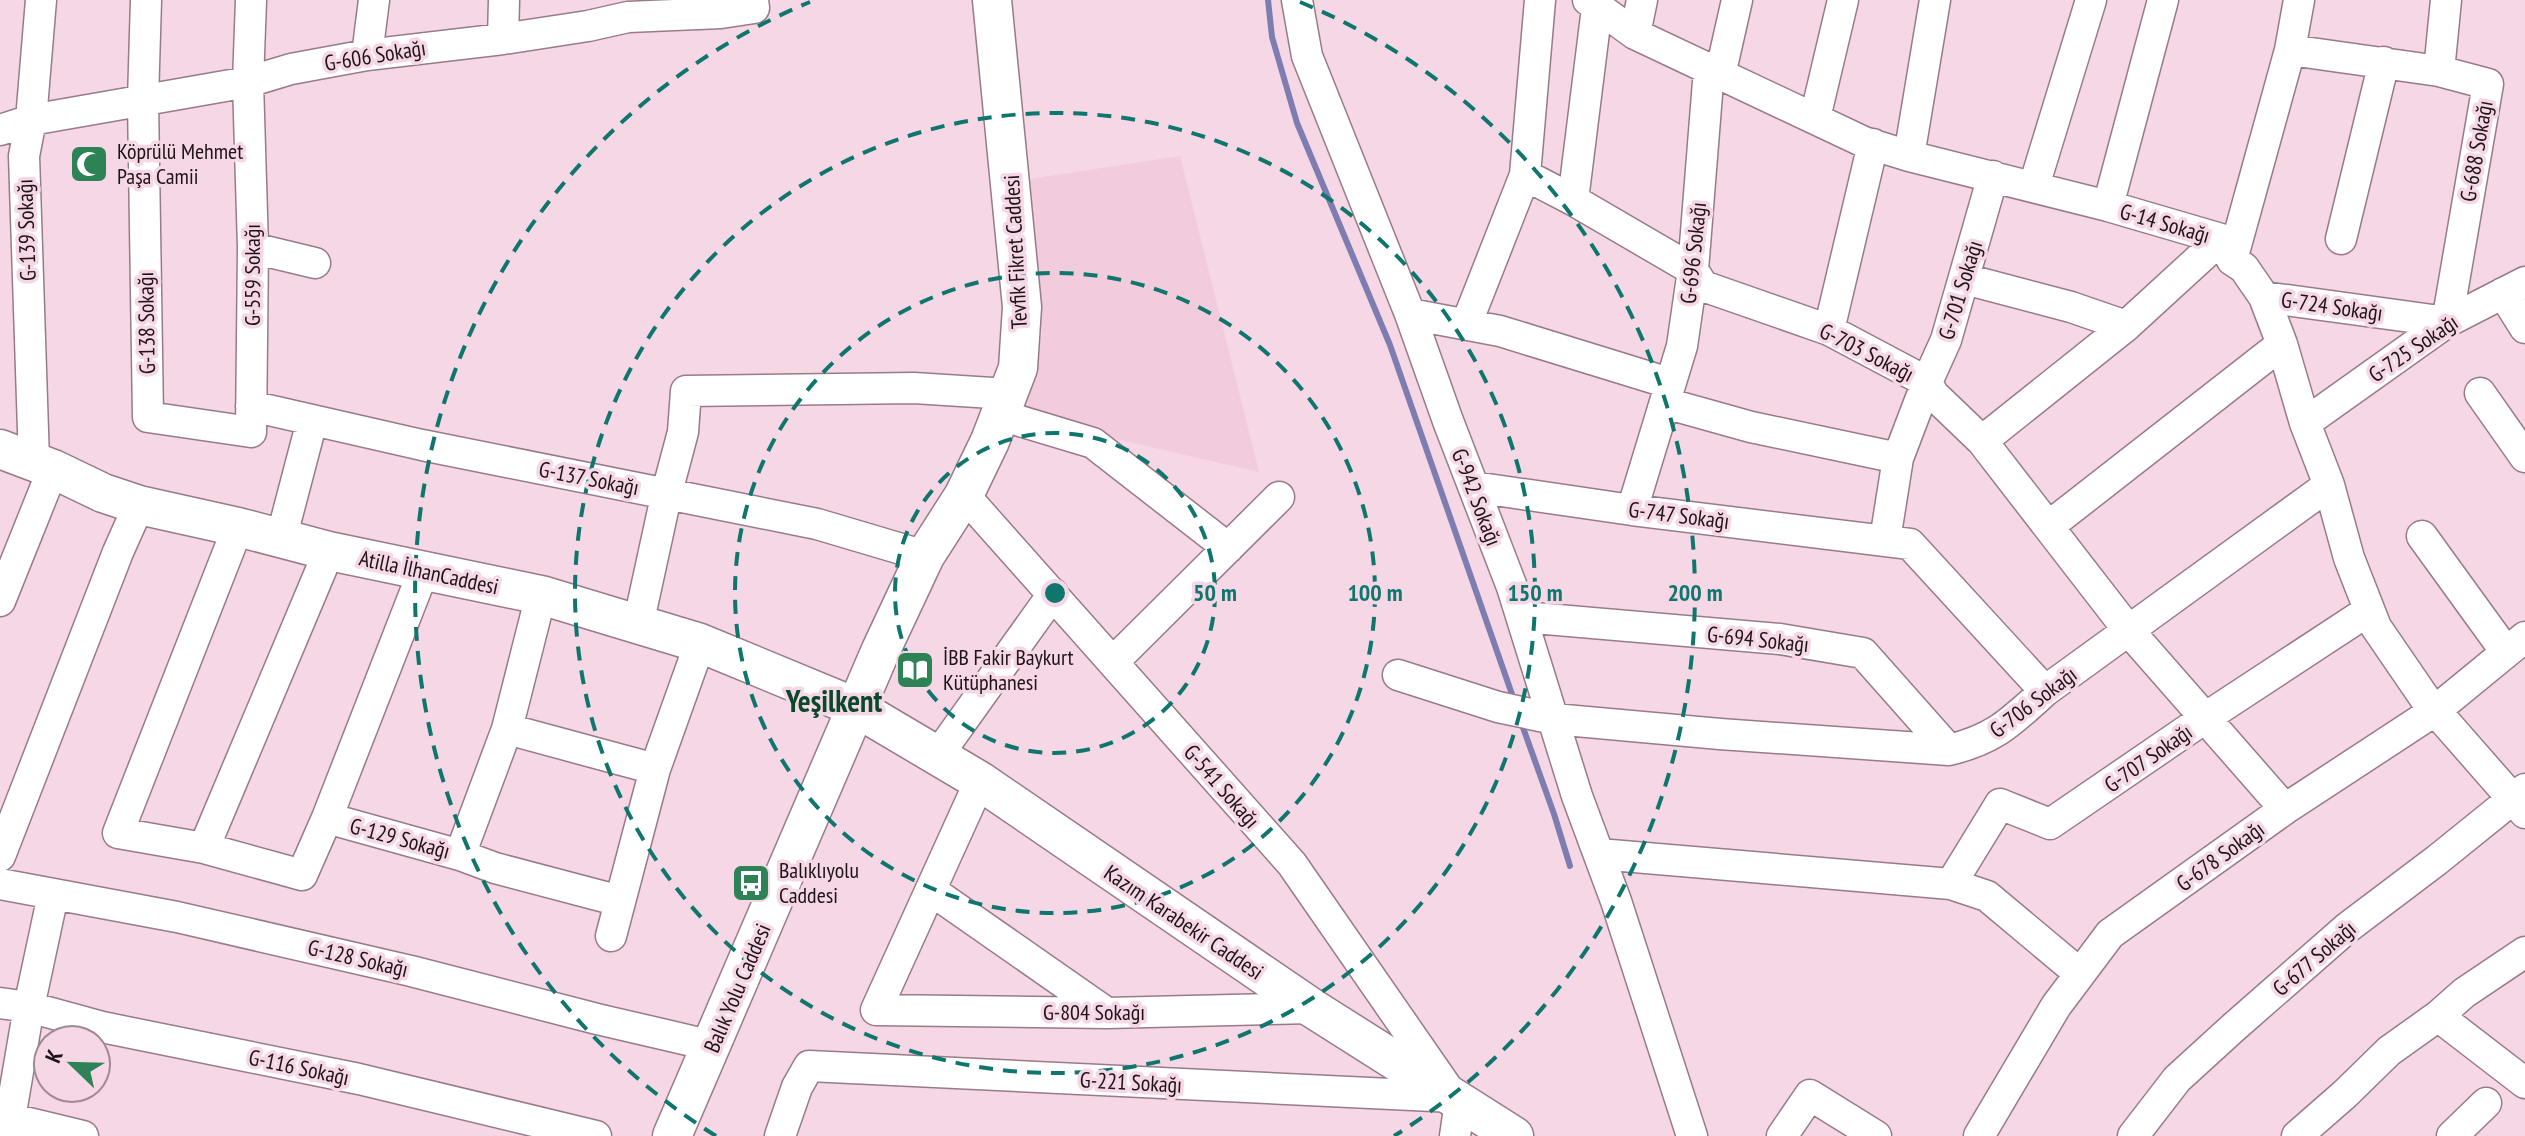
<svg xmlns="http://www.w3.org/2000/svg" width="2525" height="1136" font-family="'PT Sans Narrow',sans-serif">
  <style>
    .built { fill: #f2cbdd }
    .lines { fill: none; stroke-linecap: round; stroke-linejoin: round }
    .stream { stroke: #7e7db1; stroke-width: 6 }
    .minor-casing { stroke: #987b88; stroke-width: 33 }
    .major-casing { stroke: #987b88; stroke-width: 41 }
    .minor { stroke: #fff; stroke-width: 30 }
    .major { stroke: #fff; stroke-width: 38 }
    .ring { fill: none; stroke: #0f766e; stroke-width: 4; stroke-dasharray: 14 10 }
    .labels { text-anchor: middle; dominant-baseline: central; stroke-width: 7; stroke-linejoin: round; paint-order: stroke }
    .street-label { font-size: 22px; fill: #1d1318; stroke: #f6d7e5 }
    .poi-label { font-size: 22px; fill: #1d1318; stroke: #f6d7e5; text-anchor: start }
    .district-label { font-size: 30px; font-weight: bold; fill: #09482a; stroke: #f6d7e5 }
    .centre { fill: #0f766e; stroke: #f6d7e5; stroke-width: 4 }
    .ring-label { font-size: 24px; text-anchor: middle; font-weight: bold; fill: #0f766e; stroke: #f6d7e5; stroke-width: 7; stroke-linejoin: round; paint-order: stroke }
  </style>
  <rect width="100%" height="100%" fill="#f6d7e5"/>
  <path class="built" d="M1180,156l79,316 -156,-36 -81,-31 17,-49 3,-22 -12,-155z"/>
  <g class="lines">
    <path class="stream" d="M1268,0l4,37 25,86 93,222 124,355
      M1521,722l33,92 16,52"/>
    <g class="minor-casing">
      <path id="minor" d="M146,0l-3,100 5,317 103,15 2,-184 -5,-166 3,-82
        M1297,0l10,56 103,258 38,107 64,166 65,209 39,105 76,235
        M1588,0l47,34 229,108 45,14 199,50 113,33 11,21 12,8 20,29 18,47 23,79 24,62 20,73 27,69 50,73 99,113
        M1635,34l7,-34
        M503,39l1,-39
        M2290,50l149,21 49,13 -41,238
        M367,55l7,-55
        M2439,71l7,-71
        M1815,118l28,-118
        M0,130l31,-10 217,-38 43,-13 76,-14 136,-16 85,-13 40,-9 93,-4 33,-5 -1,-8
        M1909,156l26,-156
        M1525,175l48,25 120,70 10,16 126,44 98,52 6,12 49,47 147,190 156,178
        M2034,186l57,-186
        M1573,200l24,-192
        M2108,206l55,-206
        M2341,239l43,-177
        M253,248l62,15
        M2232,260l58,-210 9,-50
        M1965,279l106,28 55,19
        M2503,293l22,35
        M2264,297l183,25
        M1410,314l90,17 169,52
        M1466,325l59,-150 15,-175
        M1829,330l44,-186
        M2480,393l45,64
        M1665,403l86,24 147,31
        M251,406l171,39 395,79 108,32
        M1000,415l93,28 135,105
        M2305,423l142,-101 78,-40
        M1982,441l144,-115 95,-87
        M34,461l-10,-305 7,-36 10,-120
        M1474,487l158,23 278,34 135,147
        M964,495l328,369 158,228
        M1632,510l50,-164 11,-76 16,-201 14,-7 14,-62
        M2049,526l233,-182
        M238,527l-120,306 86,15 98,27 25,-57 96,-246
        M2422,536l84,116
        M281,539l31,-118
        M1885,540l13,-82 29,-76 19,-42 47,-164
        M0,601l53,-132
        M1522,617l258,22 83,14 86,97
        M638,625l29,-133 16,-60 3,-41 228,-3 94,6
        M1113,662l166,-165
        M1398,675l100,32 56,12 166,15 229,16c46,-11 62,-28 96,-59l284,-206
        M507,729l148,40
        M938,755l115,-161
        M980,781l-104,229 231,3 205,-5
        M327,818l133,37 35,13 125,33
        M204,848l125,-297
        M1599,854l352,30 36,12 92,77
        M460,855l47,-126 34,-134
        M0,856l118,-304 21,-47
        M0,884l177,33 234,54 186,48 116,27
        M1951,884l49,-80 50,20 155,-106 163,-107
        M932,891l175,122
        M611,936l44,-167 45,-126
        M0,1003l29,4 73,20 257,52 237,57
        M2438,1016l87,67
        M0,1116l83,20
        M7,1136l22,-129 24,-112
        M780,1136l17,-49 12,-21 645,31
        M1455,1136l5,-34
        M1782,1136l28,-41 66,41
        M1979,1136l77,-130 54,-72 175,-125 151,-99 89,-73
        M2133,1136l44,-57 57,-52 113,-99 90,-68 88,-71
        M2297,1136l48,-42 44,-43 49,-35 26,-23 61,-41
        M2452,1136l34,-33"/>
    </g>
    <g class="major-casing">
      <path id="major" d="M0,449l53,20 50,24 36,12 99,22 91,24 212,44 159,48 155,64 125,74 332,227 202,128
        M672,1136l208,-484 45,-96 39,-61 26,-54 28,-73 4,-61 -30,-307"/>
    </g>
    <use href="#minor" class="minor"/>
    <use href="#major" class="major"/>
  </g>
  <g class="ring">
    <circle cx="1055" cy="593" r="160"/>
    <circle cx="1055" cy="593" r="320"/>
    <circle cx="1055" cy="593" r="480"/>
    <path d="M716 1136A640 640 0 0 1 810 2M1300 2A640 640 0 0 1 1394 1136"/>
  </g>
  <defs>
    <g id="mosque-square" transform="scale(2)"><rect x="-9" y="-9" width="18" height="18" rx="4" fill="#2e8356" stroke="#f6d7e5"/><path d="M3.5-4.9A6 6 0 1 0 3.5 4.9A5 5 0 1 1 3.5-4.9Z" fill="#fff"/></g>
    <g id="library-square" transform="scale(2)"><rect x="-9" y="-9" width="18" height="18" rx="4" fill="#2e8356" stroke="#f6d7e5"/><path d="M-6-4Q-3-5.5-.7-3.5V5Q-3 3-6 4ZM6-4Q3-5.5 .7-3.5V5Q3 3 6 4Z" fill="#fff"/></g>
    <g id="bus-square" transform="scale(2)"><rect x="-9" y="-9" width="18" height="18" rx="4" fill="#2e8356" stroke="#f6d7e5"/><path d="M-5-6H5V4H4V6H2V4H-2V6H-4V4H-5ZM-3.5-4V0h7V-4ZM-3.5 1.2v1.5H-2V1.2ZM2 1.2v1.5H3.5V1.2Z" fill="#fff"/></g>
  </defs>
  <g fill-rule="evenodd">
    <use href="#mosque-square" x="89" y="164"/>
    <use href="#library-square" x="915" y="670"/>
    <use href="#bus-square" x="751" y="883"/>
  </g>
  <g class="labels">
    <g class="street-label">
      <text transform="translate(375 55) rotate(-9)">G-606 Sokağı</text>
      <text transform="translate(2476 151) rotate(-80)">G-688 Sokağı</text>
      <text transform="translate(2165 223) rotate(16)">G-14 Sokağı</text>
      <text transform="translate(26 230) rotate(-92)">G-139 Sokağı</text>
      <text transform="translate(1015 252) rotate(-93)">Tevfik Fikret Caddesi</text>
      <text transform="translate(1693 253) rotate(-84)">G-696 Sokağı</text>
      <text transform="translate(252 275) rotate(-90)">G-559 Sokağı</text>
      <text transform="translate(1960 290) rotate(-73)">G-701 Sokağı</text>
      <text transform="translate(2332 306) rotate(8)">G-724 Sokağı</text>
      <text transform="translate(146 323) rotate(-91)">G-138 Sokağı</text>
      <text transform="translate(2413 348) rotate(-34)">G-725 Sokağı</text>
      <text transform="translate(1867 352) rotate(27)">G-703 Sokağı</text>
      <text transform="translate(589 478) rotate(11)">G-137 Sokağı</text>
      <text transform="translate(1477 497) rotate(69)">G-942 Sokağı</text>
      <text transform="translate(1679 515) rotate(7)">G-747 Sokağı</text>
      <text transform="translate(429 572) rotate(12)">Atilla İlhanCaddesi</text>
      <text transform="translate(1758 639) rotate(6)">G-694 Sokağı</text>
      <text transform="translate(2033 702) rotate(-37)">G-706 Sokağı</text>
      <text transform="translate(2148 758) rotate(-35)">G-707 Sokağı</text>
      <text transform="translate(1222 786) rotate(49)">G-541 Sokağı</text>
      <text transform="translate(400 838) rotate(15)">G-129 Sokağı</text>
      <text transform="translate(2220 856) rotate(-36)">G-678 Sokağı</text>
      <text transform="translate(1184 922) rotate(34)">Kazım Karabekir Caddesi</text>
      <text transform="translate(358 958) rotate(13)">G-128 Sokağı</text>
      <text transform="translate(2314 958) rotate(-41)">G-677 Sokağı</text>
      <text transform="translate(737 988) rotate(-67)">Balık Yolu Caddesi</text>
      <text x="1094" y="1012">G-804 Sokağı</text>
      <text transform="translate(299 1067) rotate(12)">G-116 Sokağı</text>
      <text transform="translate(1131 1082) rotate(3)">G-221 Sokağı</text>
    </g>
    <g class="poi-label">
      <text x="117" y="151">Köprülü Mehmet<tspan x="117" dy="25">Paşa Camii</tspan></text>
      <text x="943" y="657">İBB Fakir Baykurt<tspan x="943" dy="25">Kütüphanesi</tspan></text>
      <text x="779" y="870">Balıklıyolu<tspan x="779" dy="25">Caddesi</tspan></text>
    </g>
    <g class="district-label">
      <text x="834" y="700">Yeşilkent</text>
    </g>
  </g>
  <circle cx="1055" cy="593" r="12" class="centre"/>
  <g class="ring-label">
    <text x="1215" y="601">50 m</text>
    <text x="1375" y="601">100 m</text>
    <text x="1535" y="601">150 m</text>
    <text x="1695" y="601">200 m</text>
  </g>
  <g transform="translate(72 1064) rotate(293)"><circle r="38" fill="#f6d7e5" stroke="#9f8993" stroke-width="2"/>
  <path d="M0-6L14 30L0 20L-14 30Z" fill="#2e8356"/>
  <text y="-12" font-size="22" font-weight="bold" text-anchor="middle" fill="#1d1318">K</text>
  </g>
</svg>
